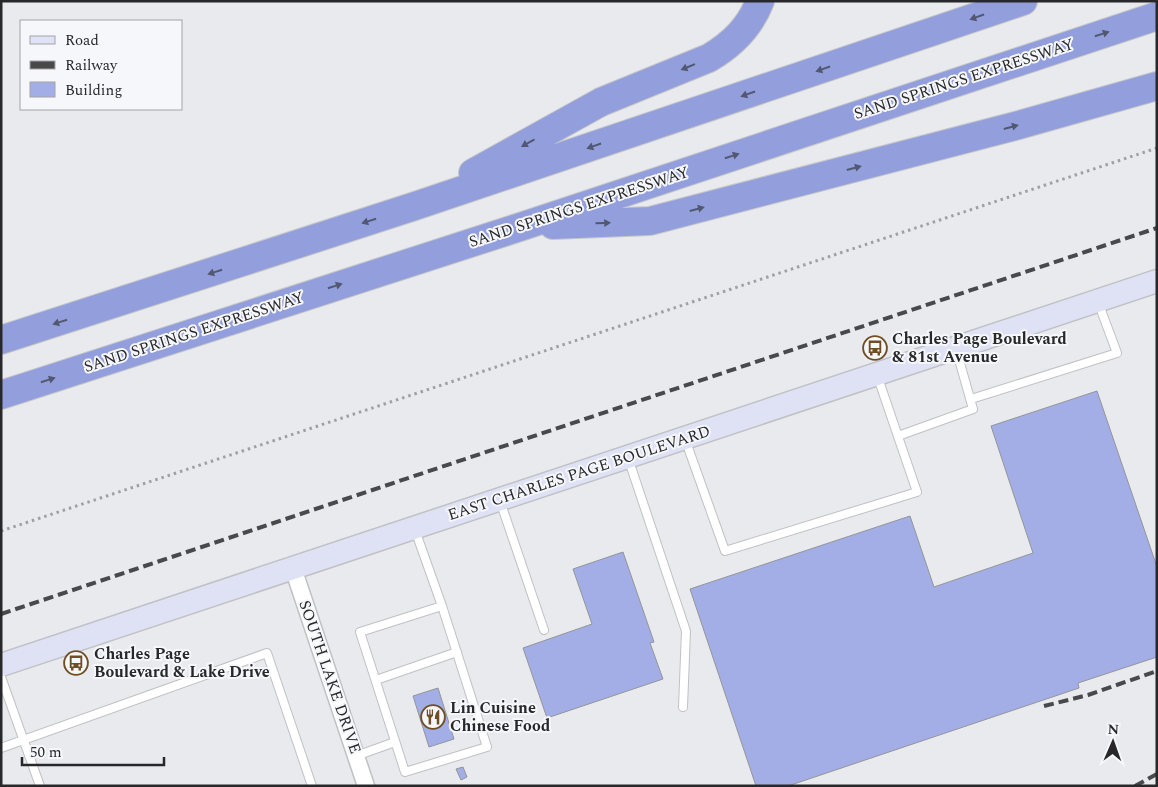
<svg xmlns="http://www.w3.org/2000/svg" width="1158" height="787" font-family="Spectral,serif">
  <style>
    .building { fill: #a2aee5; stroke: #949599 }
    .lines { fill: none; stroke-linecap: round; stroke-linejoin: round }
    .service-casing { stroke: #c0c1c5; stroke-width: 10 }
    .minor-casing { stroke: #c0c1c5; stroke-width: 19 }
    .secondary-casing { stroke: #c0c1c5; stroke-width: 25 }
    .motorway-casing { stroke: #c7c7c8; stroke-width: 30 }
    .path { stroke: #9fa0a3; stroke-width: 3; stroke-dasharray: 2.5 4; stroke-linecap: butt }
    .service { stroke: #fff; stroke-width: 8 }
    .minor { stroke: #fff; stroke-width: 16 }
    .secondary { stroke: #dee2f4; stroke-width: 22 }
    .motorway { stroke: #929fdc; stroke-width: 28 }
    .rail { stroke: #49494c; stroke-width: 4; stroke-dasharray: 10 5; stroke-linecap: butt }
    .oneway { fill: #525871 }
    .labels { text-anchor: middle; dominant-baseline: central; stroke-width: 4; stroke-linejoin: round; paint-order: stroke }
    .street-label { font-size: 16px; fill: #28282a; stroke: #f6f7fb }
    .poi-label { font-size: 16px; font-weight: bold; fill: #28282a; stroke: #f6f7fb; text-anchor: start }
  </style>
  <rect width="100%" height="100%" fill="#e8eaee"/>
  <path class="building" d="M1097,391l60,176v90l-79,26 1,5 -291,98h-32l-66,-197 220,-73 24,71 99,-34 -42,-127z
    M623,552l31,90 -4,1 13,36 -116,39 -24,-70 69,-24 -19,-55z
    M438,688l16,51 -25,8 -16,-51z
    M463,767l4,10 -6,3 -5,-11z"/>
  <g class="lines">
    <g class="service-casing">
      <path id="service" d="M971,399l146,-46 -19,-51
        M898,436l75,-27 -17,-60
        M685,439l40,112 192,-59 -40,-117
        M628,458l58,173 -3,76
        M500,501l44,129
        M415,530l27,76
        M442,606l45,141 -82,25 -45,-140z
        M1,677l39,109
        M376,680l81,-28
        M1,748l266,-95 45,133
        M356,756l39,-14"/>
    </g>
    <g class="minor-casing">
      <path id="minor" d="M293,568l73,218"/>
    </g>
    <g class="secondary-casing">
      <path id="secondary" d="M1,665l1156,-384"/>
    </g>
    <g class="motorway-casing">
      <path id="motorway" d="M473,173l128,-71 108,-44c24,-14 41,-31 51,-57
        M553,225l97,-4 369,-96 138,-39
        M1,340l414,-134 608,-205
        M1,395l519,-168 637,-211"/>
    </g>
    <path class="path" d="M1,531l1156,-383"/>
    <use href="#service" class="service"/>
    <use href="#minor" class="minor"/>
    <use href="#secondary" class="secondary"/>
    <use href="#motorway" class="motorway"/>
    <path class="rail" d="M1,614l1156,-386
      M1044,706l44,-11 69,-24
      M1135,786l22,-12"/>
  </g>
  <defs><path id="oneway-solid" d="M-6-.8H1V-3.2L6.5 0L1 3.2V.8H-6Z" transform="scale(1.25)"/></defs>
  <g class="oneway">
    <use href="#oneway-solid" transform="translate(977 17) rotate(161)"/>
    <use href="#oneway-solid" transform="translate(1102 34) rotate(-18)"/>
    <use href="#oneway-solid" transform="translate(688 67) rotate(158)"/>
    <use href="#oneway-solid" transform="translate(823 69) rotate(161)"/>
    <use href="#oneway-solid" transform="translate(748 94) rotate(161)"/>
    <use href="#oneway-solid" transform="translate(1011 127) rotate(-15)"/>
    <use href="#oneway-solid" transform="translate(528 143) rotate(151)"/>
    <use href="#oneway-solid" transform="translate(594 146) rotate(161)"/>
    <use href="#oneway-solid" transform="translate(732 156) rotate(-18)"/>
    <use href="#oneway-solid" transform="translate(854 168) rotate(-15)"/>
    <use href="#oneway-solid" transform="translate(697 209) rotate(-15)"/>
    <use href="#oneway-solid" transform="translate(369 221) rotate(162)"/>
    <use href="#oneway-solid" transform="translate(603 223) rotate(-2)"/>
    <use href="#oneway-solid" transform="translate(215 272) rotate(162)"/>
    <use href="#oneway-solid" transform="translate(335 286) rotate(-18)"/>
    <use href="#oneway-solid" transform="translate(60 322) rotate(163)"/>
    <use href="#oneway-solid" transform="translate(48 380) rotate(-18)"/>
  </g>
  <defs>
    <g id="bus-ring" transform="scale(1.25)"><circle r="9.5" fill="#f6f7fb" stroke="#6f4e25" stroke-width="1.5"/><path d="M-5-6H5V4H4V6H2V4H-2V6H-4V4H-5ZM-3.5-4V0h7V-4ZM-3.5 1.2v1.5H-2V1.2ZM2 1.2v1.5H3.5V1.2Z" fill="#6f4e25"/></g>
    <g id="restaurant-ring" transform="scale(1.25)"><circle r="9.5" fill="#f6f7fb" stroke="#6f4e25" stroke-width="1.5"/><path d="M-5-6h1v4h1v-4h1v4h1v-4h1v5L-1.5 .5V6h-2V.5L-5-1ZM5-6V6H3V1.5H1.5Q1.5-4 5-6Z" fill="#6f4e25"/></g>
  </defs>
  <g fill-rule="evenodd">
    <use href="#bus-ring" x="875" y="348"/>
    <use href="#bus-ring" x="76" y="663"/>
    <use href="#restaurant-ring" x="433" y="717"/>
  </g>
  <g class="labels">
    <g class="street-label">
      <text transform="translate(964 79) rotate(-18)">SAND SPRINGS EXPRESSWAY</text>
      <text transform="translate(579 207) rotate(-18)">SAND SPRINGS EXPRESSWAY</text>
      <text transform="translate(194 332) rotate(-18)">SAND SPRINGS EXPRESSWAY</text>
      <text transform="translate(579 473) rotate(-18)">EAST CHARLES PAGE BOULEVARD</text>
      <text transform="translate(330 677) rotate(71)">SOUTH LAKE DRIVE</text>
    </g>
    <g class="poi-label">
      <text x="892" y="339">Charles Page Boulevard<tspan x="892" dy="18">&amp; 81st Avenue</tspan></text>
      <text x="94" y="654">Charles Page<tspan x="94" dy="18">Boulevard &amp; Lake Drive</tspan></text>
      <text x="450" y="708">Lin Cuisine<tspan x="450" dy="18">Chinese Food</tspan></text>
    </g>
  </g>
  <rect width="1158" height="787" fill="none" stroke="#28282a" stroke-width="5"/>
  <rect x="20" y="20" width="162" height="90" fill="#f6f7fb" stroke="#a4a4a7"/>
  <rect x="30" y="36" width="25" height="8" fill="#dee2f4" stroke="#a4a4a7"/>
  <text x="65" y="45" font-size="15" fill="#28282a">Road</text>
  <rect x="30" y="61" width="25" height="8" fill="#49494c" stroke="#a4a4a7"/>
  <text x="65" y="70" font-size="15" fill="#28282a">Railway</text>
  <rect x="30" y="82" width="25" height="15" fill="#a2aee5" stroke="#a4a4a7"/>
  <text x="65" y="95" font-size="15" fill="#28282a">Building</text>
  <g transform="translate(1113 742) rotate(2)" stroke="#f6f7fb" stroke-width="4" paint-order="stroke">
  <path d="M0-4L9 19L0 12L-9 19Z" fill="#28282a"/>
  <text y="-8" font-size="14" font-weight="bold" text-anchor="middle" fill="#28282a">N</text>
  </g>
  <path d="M22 757v8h142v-8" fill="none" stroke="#28282a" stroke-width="2.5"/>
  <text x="30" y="757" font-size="15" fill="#28282a" stroke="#f6f7fb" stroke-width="4" paint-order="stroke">50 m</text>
</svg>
